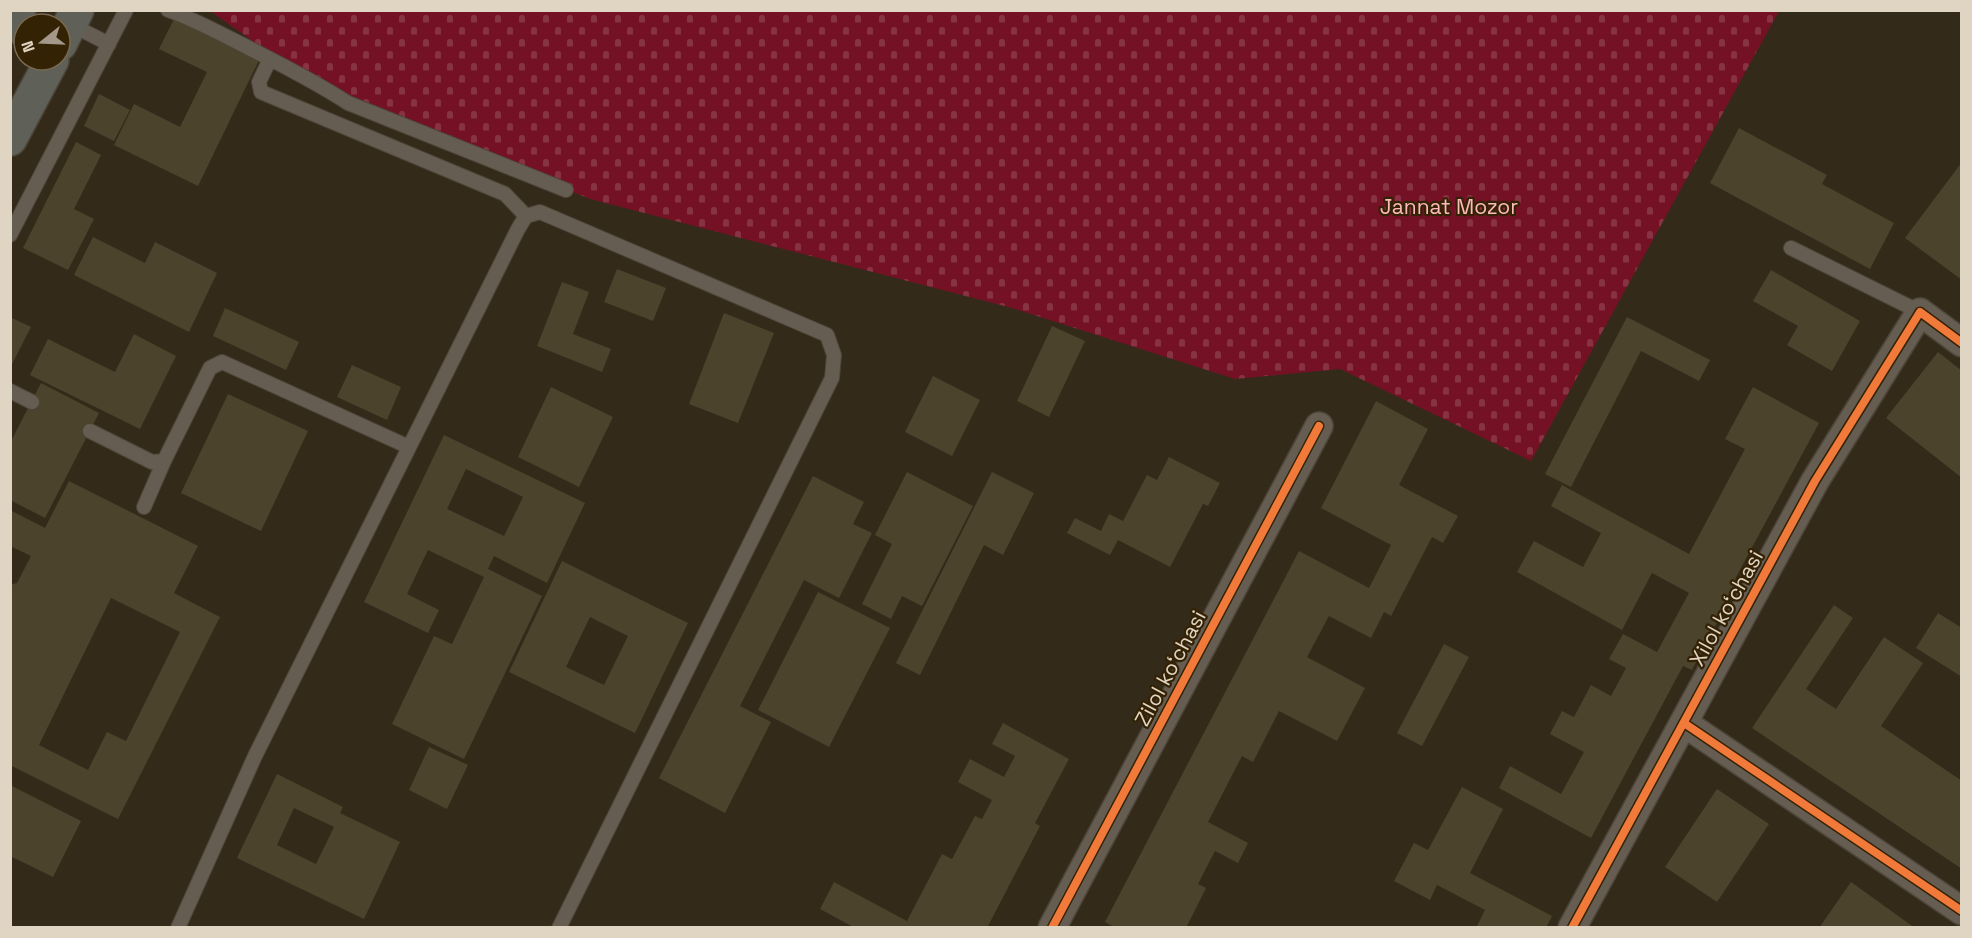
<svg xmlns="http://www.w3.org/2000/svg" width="1972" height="938" font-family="'Space Grotesk',sans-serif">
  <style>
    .cemetery { fill: url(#cemetery-stones) }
    .building { fill: #4b432b; fill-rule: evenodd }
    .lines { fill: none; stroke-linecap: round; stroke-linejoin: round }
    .lane-casing { stroke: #4e4539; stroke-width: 16 }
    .street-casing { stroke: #4e4539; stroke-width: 30 }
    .primary-casing { stroke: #4e4539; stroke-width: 36 }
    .lane { stroke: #665d52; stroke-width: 14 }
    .street { stroke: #665d52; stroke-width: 27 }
    .primary { stroke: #5f6159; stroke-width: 33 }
    .cycleway-casing { stroke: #342204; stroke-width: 11 }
    .cycleway { stroke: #f17a3a; stroke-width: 8 }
    .labels { text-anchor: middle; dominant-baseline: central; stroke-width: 4.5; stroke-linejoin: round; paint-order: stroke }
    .park-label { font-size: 21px; fill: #fdbabd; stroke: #342204 }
    .street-label { font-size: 21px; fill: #e0d4c3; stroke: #342204 }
  </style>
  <defs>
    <pattern id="cemetery-stones" width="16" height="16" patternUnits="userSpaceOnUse" patternTransform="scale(1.5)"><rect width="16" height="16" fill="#741125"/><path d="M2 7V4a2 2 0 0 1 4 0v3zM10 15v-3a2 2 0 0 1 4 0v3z" fill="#883343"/></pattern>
  </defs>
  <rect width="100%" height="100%" fill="#342a1a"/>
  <path class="cemetery" d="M210,11h1569l-248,450 -191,-92 -105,10 -223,-71 -422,-109 -267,-109z"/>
  <path class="building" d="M176,15l85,41 -63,130 -84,-41 20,-41 46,23 27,-55 -48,-23z
    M99,94l31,16 -16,31 -30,-15z
    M1739,128l88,47 -5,9 72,39 -24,46 -160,-86z
    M76,142l25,13 -27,54 20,10 -26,51 -45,-22z
    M1962,162v118l-57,-42z
    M93,237l52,26 10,-21 62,31 -28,59 -115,-57z
    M617,269l49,19 -13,33 -49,-19z
    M1771,270l89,51 -28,50 -45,-26 11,-19 -45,-25z
    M562,282l27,10 -16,42 38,15 -9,23 -65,-26z
    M225,308l74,34 -13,28 -73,-34z
    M724,313l50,20 -36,90 -49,-19z
    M10,317l21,10 -21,41z
    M1627,317l83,43 -11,21 -58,-30 -70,136 -26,-13z
    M1052,326l33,15 -36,76 -32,-16z
    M134,334l42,22 -36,73 -110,-54 18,-36 67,33z
    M1938,352l24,19v107l-76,-60z
    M352,365l49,22 -14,33 -50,-23z
    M933,376l47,24 -28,56 -47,-24z
    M41,383l58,30 -54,105 -35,-18v-57z
    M551,387l62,30 -34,70 -61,-30z
    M1753,387l66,36 -84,156 4,2 -47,89 -9,-4 -92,172 -92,-50 11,-22 51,28 23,-42 -34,-18 12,-23 12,6 17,-32 20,11 15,-28 -17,-9 14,-25 34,18 32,-59 -37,-20 -30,57 -105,-58 17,-31 49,26 18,-34 -50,-27 11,-21 127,69 56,-105 -20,-10z
    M228,394l80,37 -47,100 -80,-38z
    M1376,401l52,28 -29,56 59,31 -15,27 -11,-6 -41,79 -7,-4 -13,26 -42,-22 -22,41 58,31 -28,53 -58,-30 -26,51 -11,-6 -34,66 40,21 -10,20 -23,-12 -17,33 8,4 -20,40h-70l-11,-6 194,-371 70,37 22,-43 -70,-37z
    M444,435l141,68 -38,80 -53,-27 -6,13 54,27 -78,163 -72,-35 42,-88 18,8 32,-67 -56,-27 -21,44 32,16 -11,23 -64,-31zM466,469l57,28 -19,39 -57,-27z
    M1169,457l51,26 -12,23 -5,-2 -33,63 -52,-27 -8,15 -43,-22 8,-15 26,13 8,-17 14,7 24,-46 10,5z
    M907,472l66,34 -51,100 -20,-10 -11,23 -29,-15 30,-60 -17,-9z
    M992,472l42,21 -31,62 -19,-10 -64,130 -24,-12z
    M813,476l51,26 -11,22 19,9 -33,65 -35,-18 -64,126 31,16 -46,91 -66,-35z
    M69,481l129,65 -24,47 46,24 -102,202 -108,-54v-180l7,-2 14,-27 -21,-10v-36l35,18zM111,598l69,34 -54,109 -19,-9 -19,38 -49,-25z
    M562,561l126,62 -53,110 -126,-61zM590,617l38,19 -24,49 -38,-18z
    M818,592l72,36 -61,119 -71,-37z
    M1834,605l19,13 -47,71 30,20 48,-72 39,26 -42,63 81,55v88l-210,-141z
    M1938,613l24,15v49l-46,-29z
    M1444,644l25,13 -47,89 -25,-13z
    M1003,723l66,36 -34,64 5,3 -53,102h-132l-35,-19 14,-27 73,39 35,-67 10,5 23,-43 7,3 10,-19 -34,-18 12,-23 34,18 11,-21 -23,-12z
    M429,747l39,18 -21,44 -38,-19z
    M277,774l66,33 -3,6 60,29 -36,77 -127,-61zM294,808l40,19 -18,37 -39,-19z
    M10,785l71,36 -28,56 -43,-21z
    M1462,787l41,22 -33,64 82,43 -6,12h-70l9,-18 -48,-25 -7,15 -36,-19 20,-38 14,7z
    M1717,789l52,35 -52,78 -52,-35z
    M1851,882l64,46h-96z"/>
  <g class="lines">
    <g class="lane-casing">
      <path id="lane" d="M168,10c28,10 53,24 79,37 35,18 69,35 101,56l218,87
        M70,24l39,20
        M270,59l-11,23 2,10 244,102 21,22
        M10,235l116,-225
        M1791,248l129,64
        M10,391l22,11
        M90,431l62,31 12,-1 46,-93 12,-6 187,85
        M144,507l20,-46
        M178,928l77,-172 263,-527 8,-13 14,-4 287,123 7,20 -2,23 -273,550"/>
    </g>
    <g class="street-casing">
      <path id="street" d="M1684,723l278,188
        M1052,928l267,-502
        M1572,928l243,-447 105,-169 42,31"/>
    </g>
    <g class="primary-casing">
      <path id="primary" d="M10,26l9,-16
        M60,44l17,-34
        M10,139l42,-79"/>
    </g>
    <use href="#lane" class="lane"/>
    <use href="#street" class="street"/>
    <use href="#primary" class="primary"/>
    <g class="cycleway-casing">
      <path id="cycleway" d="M1684,723l278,188
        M1052,928l267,-502
        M1572,928l243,-447 105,-169 42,31"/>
    </g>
    <use href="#cycleway" class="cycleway"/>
  </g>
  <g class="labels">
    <g class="park-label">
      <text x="1449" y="206">Jannat Mozor</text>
    </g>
    <g class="street-label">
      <text transform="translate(1726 608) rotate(-61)">Xilol koʻchasi</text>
      <text transform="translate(1170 668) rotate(-62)">Zilol koʻchasi</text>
    </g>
  </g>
  <rect width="1972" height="938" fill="none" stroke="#e0d4c3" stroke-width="24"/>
  <g transform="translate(42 42) rotate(252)"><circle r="28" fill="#342204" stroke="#796950" stroke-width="1.5"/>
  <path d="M0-4.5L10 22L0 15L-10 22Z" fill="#a49888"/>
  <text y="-9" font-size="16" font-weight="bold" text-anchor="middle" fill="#e0d4c3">N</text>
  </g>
</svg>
